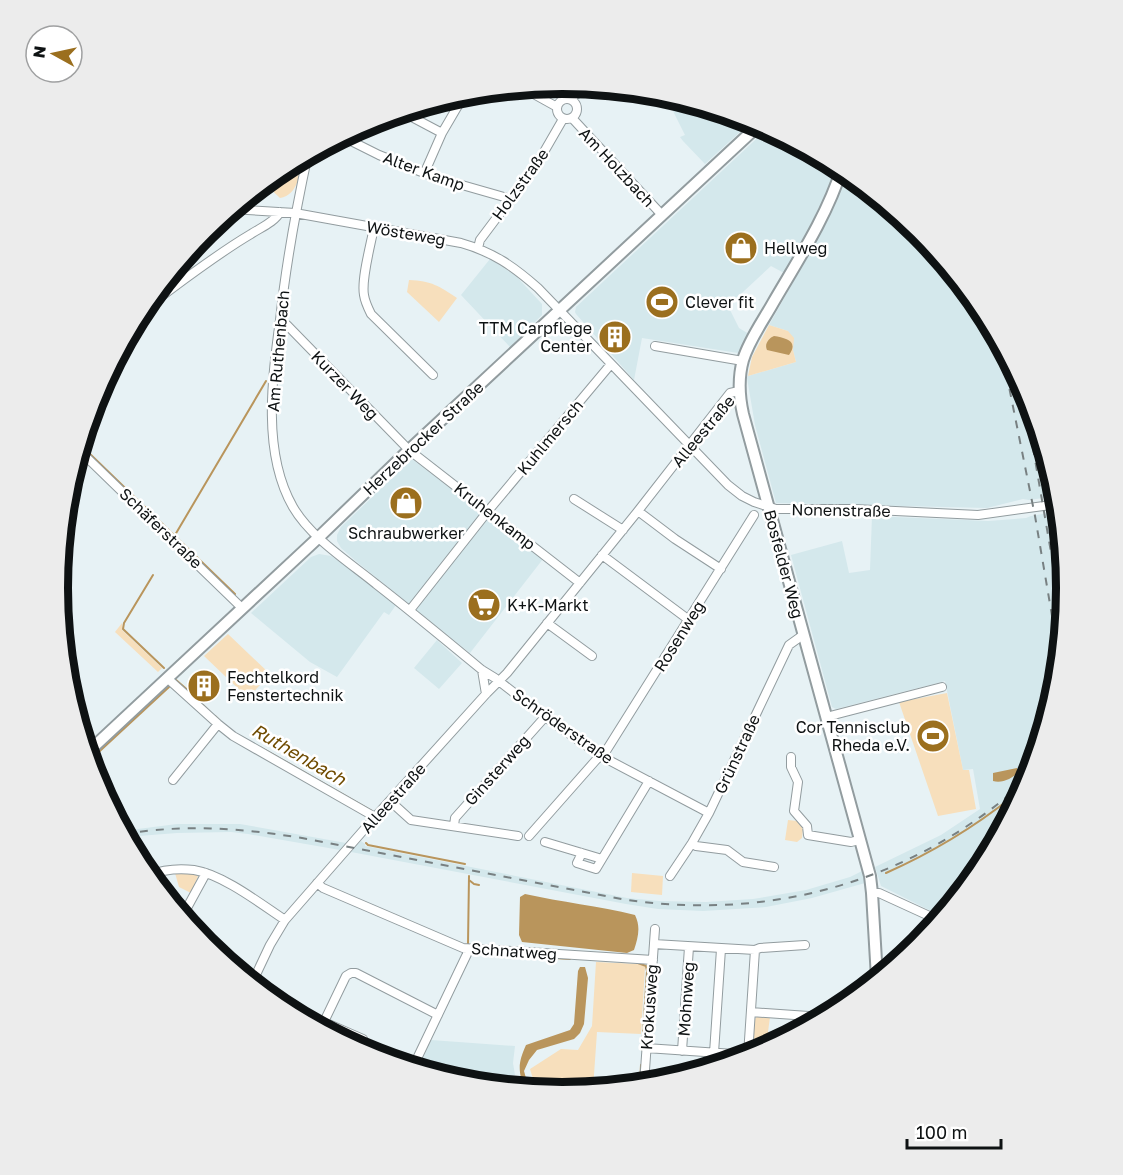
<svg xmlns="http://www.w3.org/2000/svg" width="1123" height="1175" font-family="'Golos Text',sans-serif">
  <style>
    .built { fill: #d4e8ec }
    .green { fill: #f7dfbc }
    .water { fill: #b9955c }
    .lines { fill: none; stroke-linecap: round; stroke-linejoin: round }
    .stream { stroke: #b9955c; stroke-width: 2 }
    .street-casing { stroke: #929c9f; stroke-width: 10 }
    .secondary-casing { stroke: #929c9f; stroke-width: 14 }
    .street { stroke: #fff; stroke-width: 8 }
    .secondary { stroke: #fff; stroke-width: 10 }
    .rail { stroke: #788082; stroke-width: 2; stroke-dasharray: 8 8; stroke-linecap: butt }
    .labels { text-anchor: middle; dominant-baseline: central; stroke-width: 5; stroke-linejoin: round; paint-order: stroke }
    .street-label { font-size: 16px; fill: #0e1213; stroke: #fff }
    .poi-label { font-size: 16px; fill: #0e1213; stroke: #fff; text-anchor: start }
    .water-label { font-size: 18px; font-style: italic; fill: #6f4b00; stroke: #fff }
    .rim { fill: none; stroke: #0e1213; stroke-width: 8 }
  </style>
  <rect width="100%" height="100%" fill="#e7f2f5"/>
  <path class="built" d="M665,95h1l86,26 -47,43 -22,-23 -3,-4 5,-2z
    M768,128l69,37 -14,35 -14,28 -25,45 -13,-7 -43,40 11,22 10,6 -11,19 -96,-15 -8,42 -58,-66 -1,-2 1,-5z
    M847,172l71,59 63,77 47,87 28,94 1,7 -28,4 -6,-1 -36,9 -211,-5 -21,-78 -8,-47 1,-2 48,-14 -8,-31 -19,-6 45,-80z
    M490,259l26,17 26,28v11l-32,32 -49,-52z
    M412,459l131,100 -73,94 -113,-91 -16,-14 -4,-7v-6l4,-8z
    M1059,511l7,77 -10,98 -29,95 -46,87 -40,48 -60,-30 -6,-19 66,-32 39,-26 -7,-40 -10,1 -18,-89 -109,28 -4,-2 -41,-152 51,-14 7,32 21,-3 2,-54 116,5 38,-3 5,-2z
    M319,554l12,2 11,7 54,42 -7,10 -5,-3 -47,65 -27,-15 -59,-49 60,-56z
    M437,640l25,23 -23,26 -25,-21z
    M177,824h63l106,19 -6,7 -92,-16 -17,-2 -54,1 -51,4 -4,-6z
    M361,841l4,3v2l262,52 32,3 47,1 47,-3 53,-9 44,-13 12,-6 3,12 -53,15 -46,9 -63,4 -45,-2 -32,-5 -275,-52z
    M431,1040l84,6 -2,17 2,12 -32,9 -20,-2 -45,-13z"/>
  <path class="green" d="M304,156c-4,15 -5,39 -24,42l-16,-15 18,-15z
    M409,280c23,1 30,6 48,18l-18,24 -32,-30z
    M769,325l19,6 6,7 -1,12 3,12 -48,14 4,-19z
    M122,623v7l40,38 -4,4 -43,-40z
    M228,634l42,40 -22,24 -44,-42z
    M947,693l16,77h6l7,39 -38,7 -39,-114z
    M788,820l9,1 6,8 -1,9 -5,4 -12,-2z
    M175,873l21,1 2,2 -7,17 -12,-6z
    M632,873l31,3 -1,19 -31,-3z
    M596,962l44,2 5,3 -4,67 -44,-2 -4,57 -32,3 -25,-3 -6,-20 31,-20 17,1 14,-24z
    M757,1016l13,1 -2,15 5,1v11l-18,9c-5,-10 -4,-28 2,-37z
    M516,1076l2,12 -32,-3z"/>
  <path class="water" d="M774,336c12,2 25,5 15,19l-22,-5c-3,-6 2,-12 7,-14z
    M1017,768l1,5c-6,5 -16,11 -25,8v-8z
    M525,894c36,8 74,12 110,21 6,12 3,23 -1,35l-7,3 -105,-11 -3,-7 1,-38z
    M580,967h5l3,11 -4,46 -4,9 -6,6 -37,11 -8,10 -5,11 5,18 -5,-1c-6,-18 -6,-25 2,-43l44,-15 4,-6 4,-53z"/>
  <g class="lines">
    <path class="stream" d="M90,454l145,140
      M175,535l91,-154
      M153,575l-29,48 -1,6 41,39
      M176,680l15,13
      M203,705l7,7
      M215,716l5,5
      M260,747l112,64
      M89,761l80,-74
      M366,843l2,2 97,19
      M886,873c45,-20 87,-45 126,-76
      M469,880l5,4 5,1
      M468,944l1,-68
      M555,958l15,1
      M638,963l8,3 1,5 -5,79
      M640,1084l1,-19"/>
    <g class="street-casing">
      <path id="street" d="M566,83l2,16
        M521,87l36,20
        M557 109a10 10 0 1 1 20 0a10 10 0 1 1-20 0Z
        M571,100l4,-5 19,-9
        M408,115l34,18
        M572,118l90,97
        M341,136l38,19 55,22 70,20 6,4
        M308,154c-12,55 -22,110 -28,166 -8,59 -18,133 13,187 18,31 56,55 83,77 36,28 71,57 106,86l13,8 50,39 56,39 108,57
        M424,174l18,-41 24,-41
        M231,209l64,4 166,30c32,9 52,23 77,45l190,197 14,11 12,6 22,7h78l124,6 80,-11
        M374,227c-3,17 -13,52 -10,68 1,7 4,13 7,19l62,61
        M478,248l2,-8 57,-76 26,-45
        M140,312c36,-26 72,-55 111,-78 9,-6 24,-12 29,-22
        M279,324l8,1 122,125 171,133
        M655,346l88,15
        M79,450l163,158
        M574,499l49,31
        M638,511l37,28 46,30
        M602,555l87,65
        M410,610l78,-99 123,-147
        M547,623l45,33
        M482,670l4,24
        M167,678l51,46 15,12 142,81
        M826,717l116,-30
        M791,757v10l7,15 -4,29 13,15 1,9 43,7 8,-2
        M173,780l45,-56
        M390,801l21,19 107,16
        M454,826l1,-8 90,-101
        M529,836l67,-76 10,-9 148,-236
        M545,842l57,17 47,-78
        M692,843l4,3 31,4 16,12 31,5
        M582,853l-5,10 19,6 6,-10
        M148,875c14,-5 31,-7 46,-5 28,4 67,34 91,50
        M670,876l22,-33 17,-30 80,-168 14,-10
        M317,883l6,5 140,60 190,12
        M872,893h7l59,27
        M182,917l24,-44
        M654,944l101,6 5,-2 45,-3
        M252,983l18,-38 15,-25 90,-103 111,-123 21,-21 131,-162 92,-118 9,-2
        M751,1012l72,5
        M324,1022l39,17
        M321,1028l25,-52 5,-3h5l82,42
        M646,1048l103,7
        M682,1051l7,-104
        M714,1053l7,-104
        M748,1055l7,-105
        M413,1067l54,-113v-5
        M644,1084l11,-155"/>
    </g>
    <g class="secondary-casing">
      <path id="secondary" d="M842,168c-15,48 -44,92 -69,135 -10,18 -24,37 -30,57 -5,18 -4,36 0,54l127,462 2,17 5,85
        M87,753l232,-216 90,-87 351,-326"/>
    </g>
    <use href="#street" class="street"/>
    <use href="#secondary" class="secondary"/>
    <path class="rail" d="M1000,342l35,174 24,141
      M1022,384l41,238
      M124,834c63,-10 115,-6 178,4l325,62c149,21 288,-20 401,-121
      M996,840l14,-33 13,-18"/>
  </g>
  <defs>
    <g id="shop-disc" transform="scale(1.725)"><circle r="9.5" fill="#9b6f1e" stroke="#fff"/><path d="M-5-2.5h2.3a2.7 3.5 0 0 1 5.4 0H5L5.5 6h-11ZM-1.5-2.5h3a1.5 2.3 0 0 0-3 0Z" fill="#fff"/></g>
    <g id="stadium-disc" transform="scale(1.725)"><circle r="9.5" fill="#9b6f1e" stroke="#fff"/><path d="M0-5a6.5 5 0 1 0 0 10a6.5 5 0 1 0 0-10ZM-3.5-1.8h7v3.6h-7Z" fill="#fff"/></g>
    <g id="building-disc" transform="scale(1.725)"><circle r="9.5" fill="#9b6f1e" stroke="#fff"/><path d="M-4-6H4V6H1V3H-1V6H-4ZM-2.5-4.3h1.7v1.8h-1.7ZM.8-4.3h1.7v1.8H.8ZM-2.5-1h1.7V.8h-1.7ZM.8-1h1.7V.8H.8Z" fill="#fff"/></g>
    <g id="supermarket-disc" transform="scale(1.725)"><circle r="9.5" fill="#9b6f1e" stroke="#fff"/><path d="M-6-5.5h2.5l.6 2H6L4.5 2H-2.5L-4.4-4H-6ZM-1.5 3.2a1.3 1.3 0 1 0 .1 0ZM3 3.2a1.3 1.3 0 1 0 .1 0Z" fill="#fff"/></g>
  </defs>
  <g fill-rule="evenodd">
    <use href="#shop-disc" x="741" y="248"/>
    <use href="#stadium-disc" x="662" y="302"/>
    <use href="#building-disc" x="615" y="337"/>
    <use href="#shop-disc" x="406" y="503"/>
    <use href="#supermarket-disc" x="484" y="605"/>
    <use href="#building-disc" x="204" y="686"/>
    <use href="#stadium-disc" x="933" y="736"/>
  </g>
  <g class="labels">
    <g class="street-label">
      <text transform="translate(617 167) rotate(47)">Am Holzbach</text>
      <text transform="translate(424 171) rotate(20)">Alter Kamp</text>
      <text transform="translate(520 184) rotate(-54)">Holzstraße</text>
      <text transform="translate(406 233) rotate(10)">Wösteweg</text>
      <text transform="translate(278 351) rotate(-85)">Am Ruthenbach</text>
      <text transform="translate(345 385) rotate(46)">Kurzer Weg</text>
      <text transform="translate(703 431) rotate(-50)">Alleestraße</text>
      <text transform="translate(550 437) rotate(-50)">Kuhlmersch</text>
      <text transform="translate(423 438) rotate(-43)">Herzebrocker Straße</text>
      <text transform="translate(841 510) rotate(1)">Nonenstraße</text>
      <text transform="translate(495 516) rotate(38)">Kruhenkamp</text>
      <text transform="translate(161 528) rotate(44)">Schäferstraße</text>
      <text transform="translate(784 564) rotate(75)">Bosfelder Weg</text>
      <text transform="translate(679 636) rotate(-58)">Rosenweg</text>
      <text transform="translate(563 726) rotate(35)">Schröderstraße</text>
      <text transform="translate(737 754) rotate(-65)">Grünstraße</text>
      <text transform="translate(497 770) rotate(-48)">Ginsterweg</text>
      <text transform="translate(393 798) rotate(-48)">Alleestraße</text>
      <text transform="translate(514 951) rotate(4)">Schnatweg</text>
      <text transform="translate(686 999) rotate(-86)">Mohnweg</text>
      <text transform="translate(649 1007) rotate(-86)">Krokusweg</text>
    </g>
    <g class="poi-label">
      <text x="764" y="248">Hellweg</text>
      <text x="685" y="302">Clever fit</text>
      <text x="592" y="328" text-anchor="end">TTM Carpflege<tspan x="592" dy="18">Center</tspan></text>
      <text x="406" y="533" text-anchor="middle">Schraubwerker</text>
      <text x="507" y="605">K+K-Markt</text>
      <text x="227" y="677">Fechtelkord<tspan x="227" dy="18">Fenstertechnik</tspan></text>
      <text x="910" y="727" text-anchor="end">Cor Tennisclub<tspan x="910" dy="18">Rheda e.V.</tspan></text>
    </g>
    <g class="water-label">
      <text transform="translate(299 754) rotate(30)">Ruthenbach</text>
    </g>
  </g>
  <path d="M0 0H1123V1175H0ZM68 588a494 494 0 1 1 988 0a494 494 0 1 1-988 0Z" fill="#ececec" fill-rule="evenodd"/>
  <path class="rim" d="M68 588a494 494 0 1 1 988 0a494 494 0 1 1-988 0Z"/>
  <g transform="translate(54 54) rotate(278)"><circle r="28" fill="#ffffff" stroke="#9fa0a1" stroke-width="1.5"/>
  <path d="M0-4.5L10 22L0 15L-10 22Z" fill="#9b6f1e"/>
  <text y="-9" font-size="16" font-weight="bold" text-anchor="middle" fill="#0e1213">N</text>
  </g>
  <path d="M907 1139v9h94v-9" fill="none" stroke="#0e1213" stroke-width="3"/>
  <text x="916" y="1139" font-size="18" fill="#0e1213" stroke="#ffffff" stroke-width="4.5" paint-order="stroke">100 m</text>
</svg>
